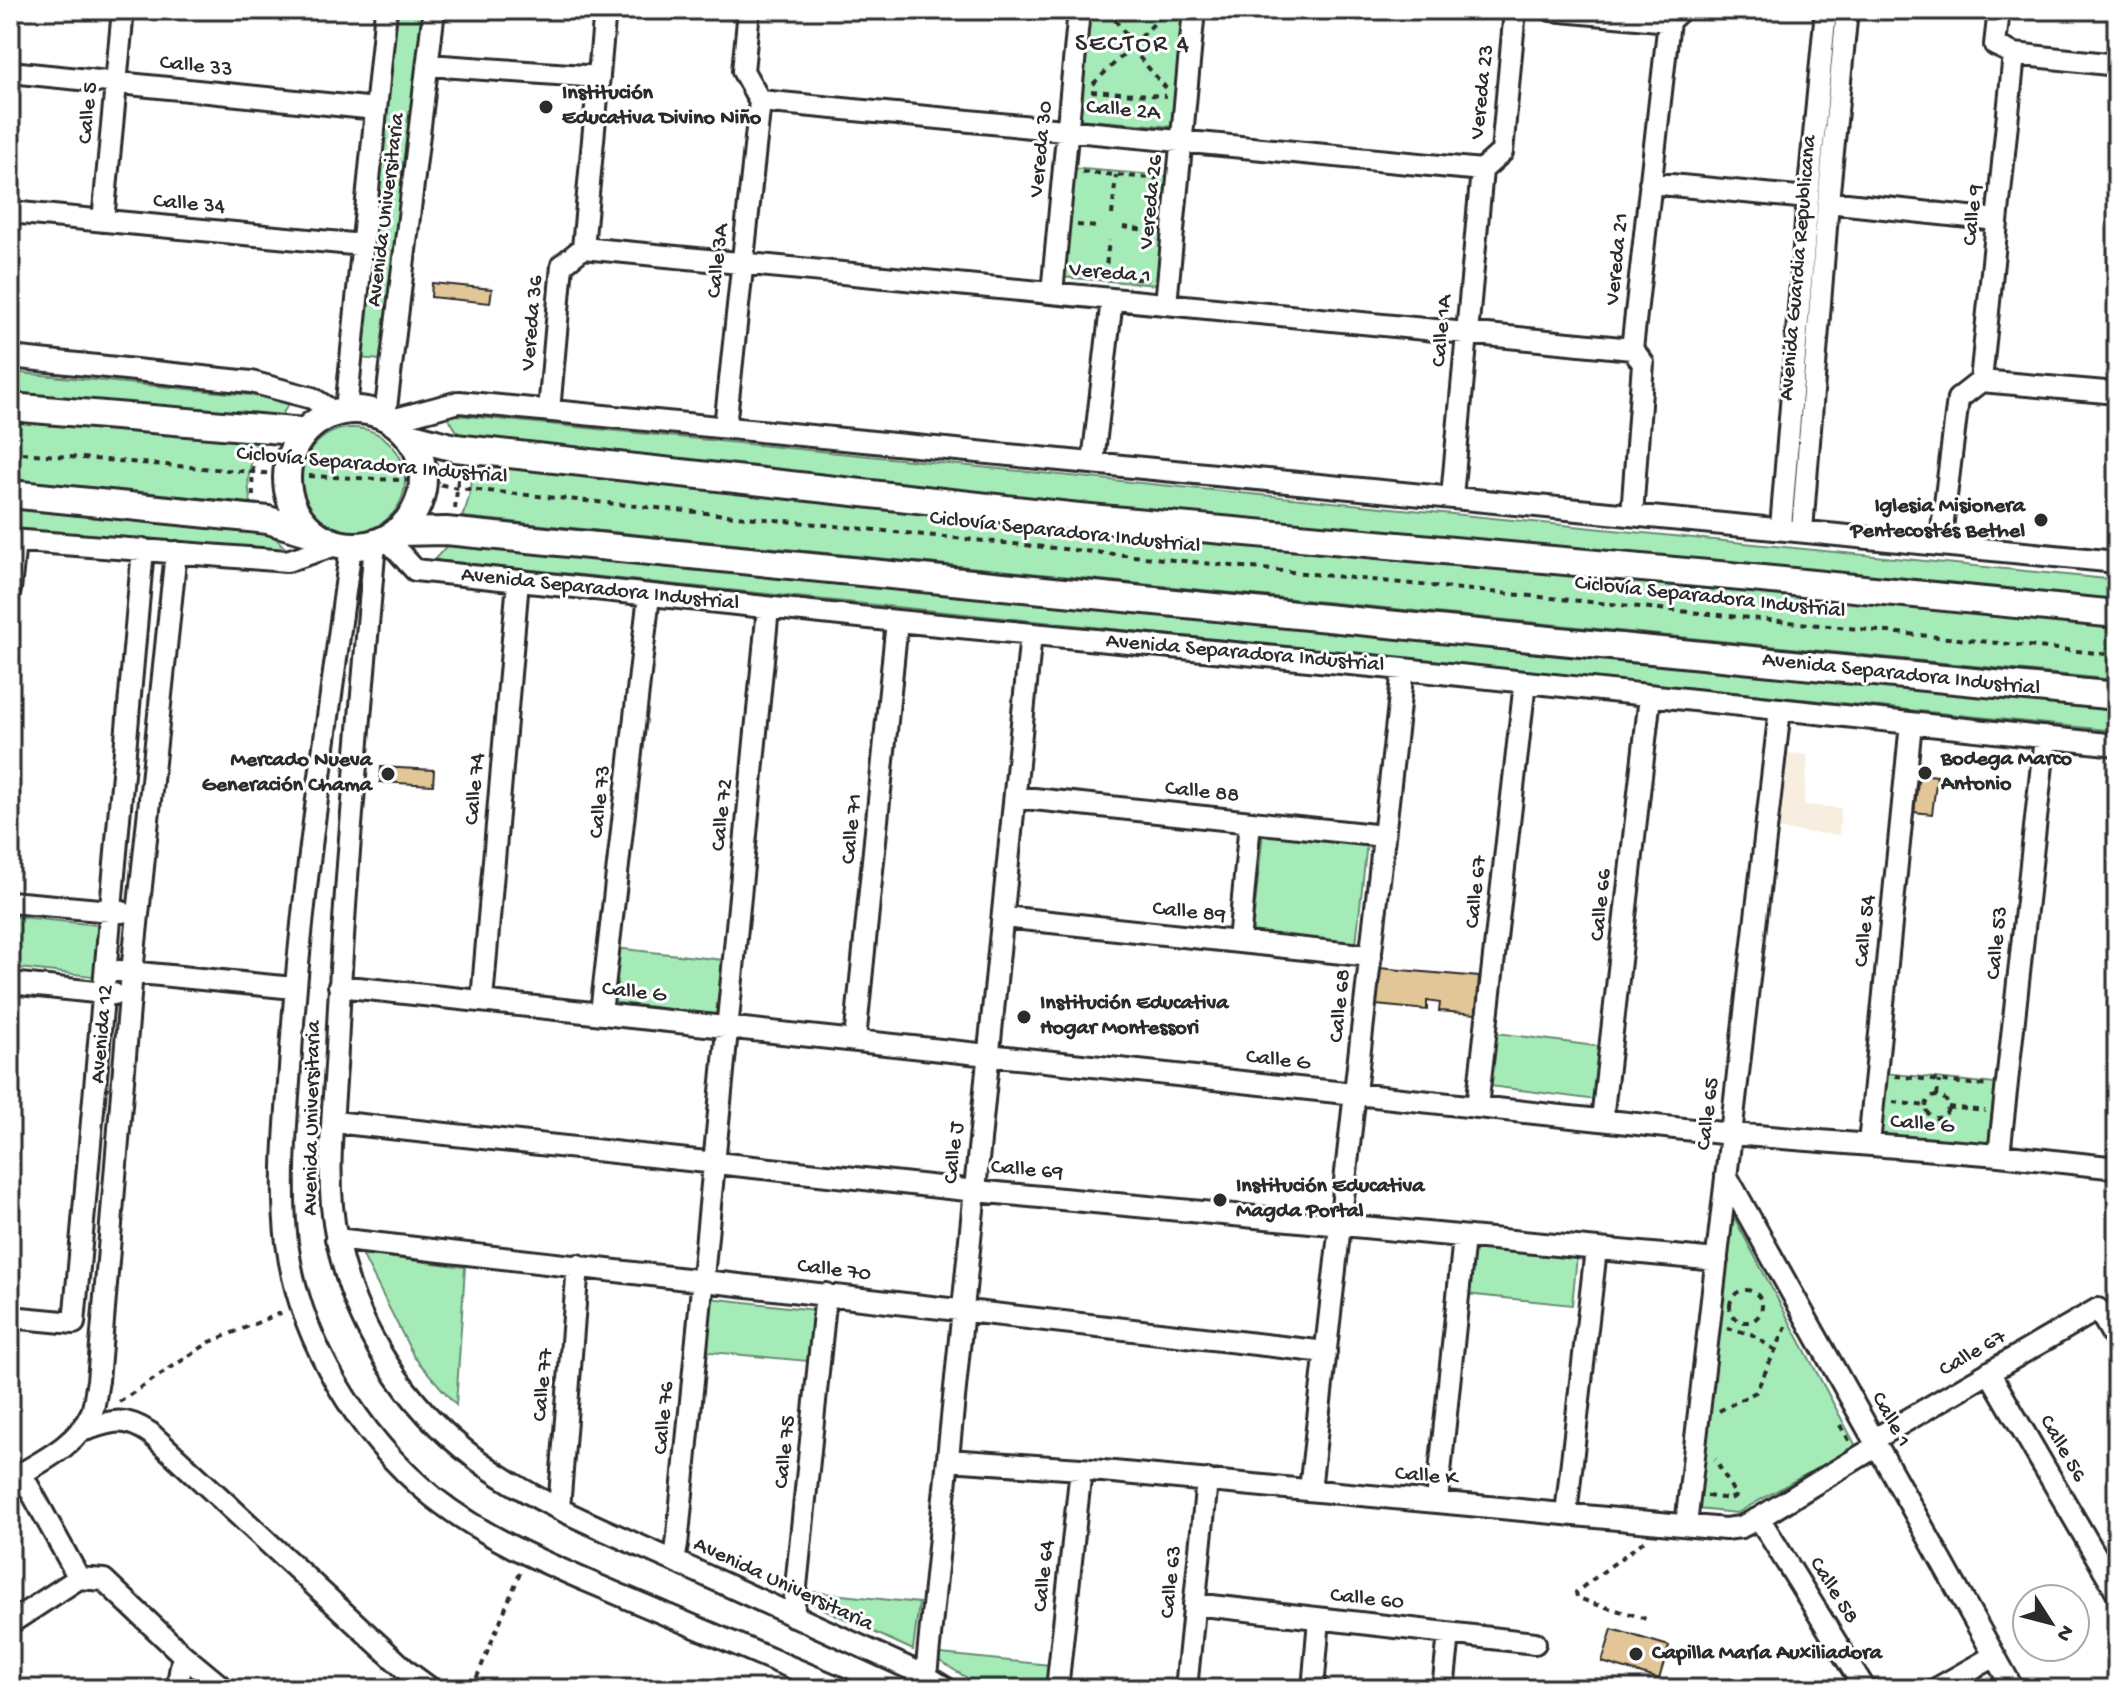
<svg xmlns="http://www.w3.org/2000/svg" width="2127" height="1699" font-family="'Gochi Hand',sans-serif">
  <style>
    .built { fill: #f7eee0 }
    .green { fill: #a5ebb8; stroke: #688b72; stroke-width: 2 }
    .building { fill: #e3c697; stroke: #2b2b2b; stroke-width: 2 }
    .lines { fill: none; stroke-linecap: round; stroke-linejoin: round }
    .minor-casing { stroke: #2b2b2b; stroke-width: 26 }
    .major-casing { stroke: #2b2b2b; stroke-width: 32 }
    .path { stroke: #2b2b2b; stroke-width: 4; stroke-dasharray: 6 6; stroke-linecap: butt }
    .minor { stroke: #fff; stroke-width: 20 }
    .major { stroke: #fff; stroke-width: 26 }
    .poi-dot { fill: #2b2b2b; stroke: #fff; stroke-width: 3 }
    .labels { text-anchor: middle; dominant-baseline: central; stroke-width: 6; stroke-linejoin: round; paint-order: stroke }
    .street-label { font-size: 22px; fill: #2b2b2b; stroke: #fff }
    .poi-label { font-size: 22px; font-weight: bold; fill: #2b2b2b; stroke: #fff; text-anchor: start }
    .quarter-label { font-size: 26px; letter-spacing: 2px; fill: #2b2b2b; stroke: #fff }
  </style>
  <rect width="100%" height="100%" fill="#fff"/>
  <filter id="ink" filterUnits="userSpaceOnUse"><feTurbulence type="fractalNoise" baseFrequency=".0125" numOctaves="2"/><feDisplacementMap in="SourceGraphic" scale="16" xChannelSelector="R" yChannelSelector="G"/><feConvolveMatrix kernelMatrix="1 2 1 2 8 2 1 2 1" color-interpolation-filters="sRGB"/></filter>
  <g filter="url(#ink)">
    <path class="built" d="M1785,753l23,2 -4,50 37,3 -2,27 -60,-5z"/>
    <path class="green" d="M392,10h34l-35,351 -32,-3z
      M1086,10h100l-11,117 -98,-8z
      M1070,168l97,8 -10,109 -97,-8z
      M10,372l282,27 -13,20 -269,-17z
      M446,414l1671,166v26l-1654,-165z
      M10,418l248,23c-9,26 -13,39 -6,66l-242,-24z
      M301 480a52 52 0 1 1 104 0a52 52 0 1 1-104 0Z
      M467,461l1650,167v52l-1655,-163c9,-20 11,-34 5,-56z
      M10,502l255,25 23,24 -278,-21z
      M451,541l1666,169v21l-1683,-171z
      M1263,832l104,10 -11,102 -104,-10z
      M10,916l97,10 -6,51 -91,-10z
      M615,948l108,12 -7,54 -107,-12z
      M1497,1033l106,14 -7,53 -106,-14z
      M1883,1073l112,11 -7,61 -112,-11z
      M1729,1208l127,238 -119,67 -40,-4z
      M1471,1245l106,11 -5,49 -106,-11z
      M362,1254l103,13 -9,138 -42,-48z
      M709,1298l105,12 -6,51 -97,-9 -8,-3z
      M812,1592l107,11 -6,47 -111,-51z
      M941,1654l109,11 -2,24h-63l-47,-29z"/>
    <path class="building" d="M432,283l60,6 -2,14 -59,-6z
      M381,767l53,3 -1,15 -53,-3z
      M1919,774l18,2 -5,38 -18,-2z
      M1379,968l100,9 -3,37 -37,-3 1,-8 -13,-2v9l-51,-5z
      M1612,1629l57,17 -10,33 -57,-17z"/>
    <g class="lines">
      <g class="minor-casing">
        <path id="minor" d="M749,10l-6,61 17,30
          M1551,10l118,11
          M1999,10l-4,35 19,9 103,11
          M428,65l171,12
          M10,72l366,37
          M760,101l722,69
          M1482,170l20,-18 13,-142
          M1650,183l158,15
          M1828,202l169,18
          M10,212l353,33
          M103,221l20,-211
          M583,248l1049,101
          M1052,293l27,-283
          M1166,304l28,-294
          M10,357l241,25 61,16 23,15
          M1981,381l33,-327
          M1981,381l136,12
          M346,410l40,-400
          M549,411l13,-146 21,-17 22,-238
          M385,416l49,-406
          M392,420l67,-18 1658,160
          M725,427l35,-326
          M1093,462l19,-163
          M1452,497l30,-327
          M1632,515l11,-152 -11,-14 37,-328 12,-11
          M1781,528l27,-330 18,-188
          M1802,530l26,-328 19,-192
          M386,538l29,32 482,51 506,48 714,76
          M10,540l277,21 52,-17
          M375,543c-14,169 -31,337 -38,506 -3,62 -13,130 0,191 18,87 68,166 139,219 59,44 129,71 196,101 85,38 169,78 254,116l21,13
          M1940,545l18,-146 23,-18
          M351,546c-22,173 -51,347 -61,522 -4,58 -10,117 -3,175 12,96 71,193 146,254 58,46 127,72 194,101 72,30 143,61 215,91
          M10,590l5,-49
          M1015,797l369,39
          M10,902l112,10
          M1003,917l368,39
          M1239,942l11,-120
          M119,971l175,17
          M10,983l104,11
          M339,986l1392,148 268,21 118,13
          M482,1000l36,-419
          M601,1013l48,-418
          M855,1040l42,-419
          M1477,1107l48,-425
          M1602,1120l48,-424
          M334,1122l642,69 741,69
          M1869,1144l42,-421
          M1999,1155l46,-418
          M1726,1175l287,514
          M336,1239l990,113
          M10,1317l64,6 69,-774
          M1989,1372l128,220
          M79,1432c30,-10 43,-18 71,1l258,239 23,17
          M1873,1440l225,-131 19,33
          M948,1460l133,9 644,60 16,-2 18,-9 118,-72
          M21,1473l58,105 25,2 79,75 41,34
          M10,1480c30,-18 67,-34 82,-68 3,-9 4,-22 6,-31l34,-409 44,-420
          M1310,1490l93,-821
          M1437,1502l27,-265
          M559,1509l19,-244
          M1566,1514l30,-265
          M1759,1518l106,171
          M1686,1525l94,-816
          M674,1561l3,-16 91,-937
          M1194,1604l341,39
          M793,1616l33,-322
          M10,1623l69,-45
          M926,1676l105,-1042
          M177,1689l6,-34
          M1057,1689l24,-220
          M1186,1689l21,-209
          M1313,1689l6,-70
          M1443,1689l6,-55
          M1936,1689l58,-33"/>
      </g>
      <g class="major-casing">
        <path id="major" d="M10,407l295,25
          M287 478a68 68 0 1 1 136 0a68 68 0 1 1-136 0Z
          M409,436l46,12 624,69 673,61 365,36
          M10,494l258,26 47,14
          M396,532l50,-1c557,57 1114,111 1671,165"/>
      </g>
      <path class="path" d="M1108,10l18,25
        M1141,37l26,-27
        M10,42l3,-32
        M1139,57l27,31
        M1093,84l30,-29
        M1091,91l75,5
        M1082,172l79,7
        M1112,215l4,-40
        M1077,225l21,2
        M1123,227l33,4
        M1098,276l51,4
        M1105,276l4,-36
        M10,452l277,23 136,6 35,7 1659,167
        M253,496l-1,-24 6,-22
        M455,509l4,-39
        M1895,1076l94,10
        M1937,1096l2,-15
        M1926 1107a11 11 0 1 1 22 0a11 11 0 1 1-22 0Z
        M1893,1102l33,4
        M1948,1107l37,4
        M1730 1306a16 16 0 1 1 32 0a16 16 0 1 1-32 0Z
        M1727,1328l24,6 24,16
        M119,1402l91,-60 76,-31
        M1719,1411l37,-19 31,-67
        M1840,1425l10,17
        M1707,1496l23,3 6,-3 -21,-37
        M1644,1541l-68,51 1,5c21,10 47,14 69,22
        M472,1689l48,-116"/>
      <use href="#minor" class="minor"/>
      <use href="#major" class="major"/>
    </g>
  </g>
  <g class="poi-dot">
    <circle cx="546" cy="107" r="8"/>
    <circle cx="2041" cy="520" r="8"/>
    <circle cx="1925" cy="773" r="8"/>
    <circle cx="388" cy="774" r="8"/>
    <circle cx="1024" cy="1017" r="8"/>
    <circle cx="1220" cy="1200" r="8"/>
    <circle cx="1636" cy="1654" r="8"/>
  </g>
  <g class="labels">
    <g class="street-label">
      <text transform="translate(196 67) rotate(6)">Calle 33</text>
      <text transform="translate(1483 92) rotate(-84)">Vereda 23</text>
      <text transform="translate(1123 111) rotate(5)">Calle 2A</text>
      <text transform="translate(89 113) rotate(-85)">Calle 5</text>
      <text transform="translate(1042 149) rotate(-84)">Vereda 30</text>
      <text transform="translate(1152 202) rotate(-84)">Vereda 26</text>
      <text transform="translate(189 205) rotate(5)">Calle 34</text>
      <text transform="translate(387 210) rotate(-83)">Avenida Universitaria</text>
      <text transform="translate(1974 215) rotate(-84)">Calle 9</text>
      <text transform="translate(1618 259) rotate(-84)">Vereda 21</text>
      <text transform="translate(719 261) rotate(-84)">Calle 3A</text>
      <text transform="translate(1799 268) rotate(-85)">Avenida Guardia Republicana</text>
      <text transform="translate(1110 274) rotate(5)">Vereda 1</text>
      <text transform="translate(533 323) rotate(-85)">Vereda 36</text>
      <text transform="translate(1443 331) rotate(-85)">Calle 1A</text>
      <text transform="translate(372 466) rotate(5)">Ciclovía Separadora Industrial</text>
      <text transform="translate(1065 533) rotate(6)">Ciclovía Separadora Industrial</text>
      <text transform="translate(600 590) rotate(6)">Avenida Separadora Industrial</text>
      <text transform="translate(1710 598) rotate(6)">Ciclovía Separadora Industrial</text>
      <text transform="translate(1245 654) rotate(5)">Avenida Separadora Industrial</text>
      <text transform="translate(1901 675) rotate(6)">Avenida Separadora Industrial</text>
      <text transform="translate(476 789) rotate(-85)">Calle 74</text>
      <text transform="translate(1202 793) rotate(6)">Calle 88</text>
      <text transform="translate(601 802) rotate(-84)">Calle 73</text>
      <text transform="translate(723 815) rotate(-84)">Calle 72</text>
      <text transform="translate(853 829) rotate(-84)">Calle 71</text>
      <text transform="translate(1477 892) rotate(-84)">Calle 67</text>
      <text transform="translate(1602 905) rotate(-84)">Calle 66</text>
      <text transform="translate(1189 913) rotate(6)">Calle 89</text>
      <text transform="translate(1866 931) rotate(-84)">Calle 54</text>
      <text transform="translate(1998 943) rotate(-84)">Calle 53</text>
      <text transform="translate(634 993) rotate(6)">Calle G</text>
      <text transform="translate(1341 1006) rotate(-84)">Calle 68</text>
      <text transform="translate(103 1034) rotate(-85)">Avenida 12</text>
      <text transform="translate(1278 1061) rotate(6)">Calle G</text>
      <text transform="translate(1709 1114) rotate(-83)">Calle 65</text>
      <text transform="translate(313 1118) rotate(-89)">Avenida Universitaria</text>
      <text transform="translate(1922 1125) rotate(5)">Calle G</text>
      <text transform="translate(955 1153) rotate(-84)">Calle J</text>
      <text transform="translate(1027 1171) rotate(5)">Calle 69</text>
      <text transform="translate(834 1271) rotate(7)">Calle 70</text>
      <text transform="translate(1973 1354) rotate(-30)">Calle 67</text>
      <text transform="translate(544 1385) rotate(-85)">Calle 77</text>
      <text transform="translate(665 1418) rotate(-85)">Calle 76</text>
      <text transform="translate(1890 1420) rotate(61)">Calle 1</text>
      <text transform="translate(2062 1449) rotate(60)">Calle 56</text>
      <text transform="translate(786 1452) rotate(-84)">Calle 75</text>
      <text transform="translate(1426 1477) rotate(5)">Calle K</text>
      <text transform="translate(1045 1576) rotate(-84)">Calle 64</text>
      <text transform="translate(1172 1582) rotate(-84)">Calle 63</text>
      <text transform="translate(783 1585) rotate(25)">Avenida Universitaria</text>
      <text transform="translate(1833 1591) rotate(58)">Calle 58</text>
      <text transform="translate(1367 1600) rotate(6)">Calle 60</text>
    </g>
    <g class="poi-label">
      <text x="562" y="94">Institución<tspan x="562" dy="25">Educativa Divino Niño</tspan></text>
      <text x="2025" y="507" text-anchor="end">Iglesia Misionera<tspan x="2025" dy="25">Pentecostés Bethel</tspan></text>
      <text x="1941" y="760">Bodega Marco<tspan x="1941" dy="25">Antonio</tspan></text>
      <text x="372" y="761" text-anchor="end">Mercado Nueva<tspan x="372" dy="25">Generación Chama</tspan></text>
      <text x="1040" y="1004">Institución Educativa<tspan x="1040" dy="25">Hogar Montessori</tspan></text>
      <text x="1236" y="1187">Institución Educativa<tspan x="1236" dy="25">Magda Portal</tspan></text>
      <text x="1652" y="1654">Capilla María Auxiliadora</text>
    </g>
    <g class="quarter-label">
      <text x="1133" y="45">SECTOR 4</text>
    </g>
  </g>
  <rect width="2127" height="1699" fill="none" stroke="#fff" stroke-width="40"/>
  <rect x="20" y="20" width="2087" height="1659" fill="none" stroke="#2b2b2b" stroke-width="3" filter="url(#ink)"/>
  <g transform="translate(2051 1623) rotate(126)"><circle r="38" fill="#ffffff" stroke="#aaaaaa" stroke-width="2"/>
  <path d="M0-6L14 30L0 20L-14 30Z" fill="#2b2b2b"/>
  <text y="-12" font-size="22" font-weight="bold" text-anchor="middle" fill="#2b2b2b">N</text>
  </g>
</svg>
